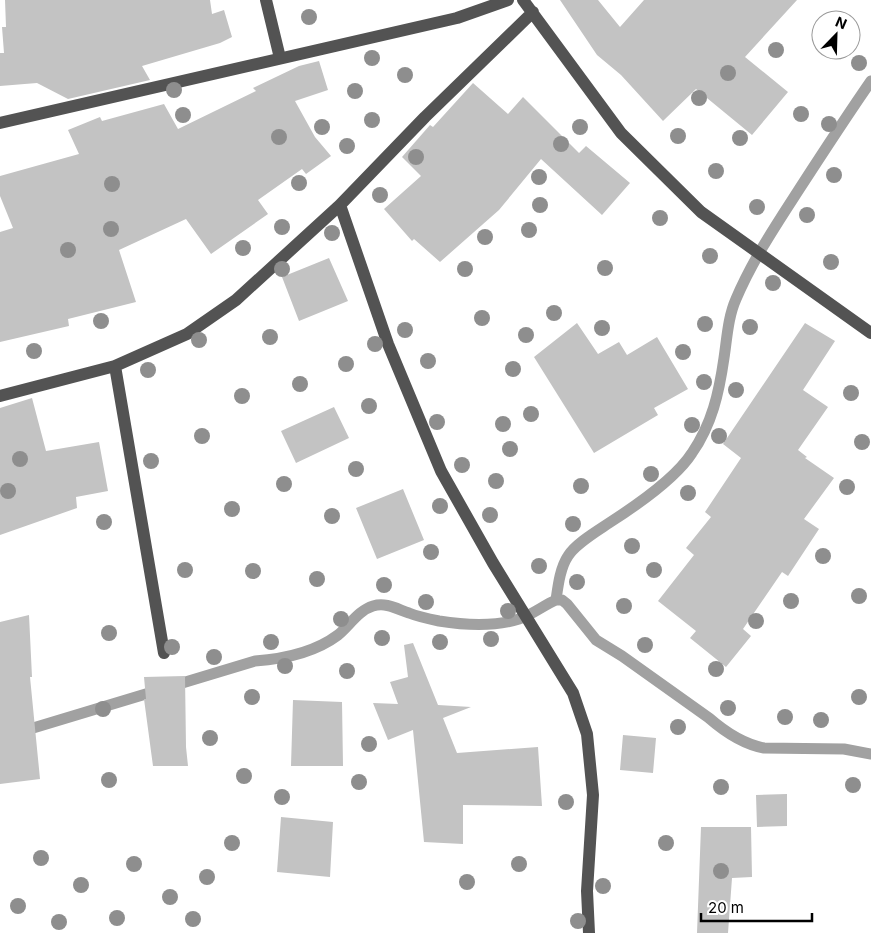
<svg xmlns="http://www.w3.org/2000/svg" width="871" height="933" font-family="Inter,sans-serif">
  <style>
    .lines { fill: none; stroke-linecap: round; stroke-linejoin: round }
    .stream { stroke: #a1a1a1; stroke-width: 11 }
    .building { fill: #c3c3c3 }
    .minor { stroke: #535353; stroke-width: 12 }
    .tree { fill: #8e8e8e }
  </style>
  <rect width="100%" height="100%" fill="#fff"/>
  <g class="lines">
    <path class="stream" d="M556,600c2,-14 4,-32 12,-44 7,-12 29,-25 41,-33 25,-16 67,-45 83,-70 20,-29 27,-60 32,-95 3,-20 4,-41 12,-59 16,-38 40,-74 62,-108 24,-37 48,-74 73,-110
      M0,738l255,-77c29,-2 59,-8 83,-26 11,-9 21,-25 35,-29 13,-4 24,3 36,7 10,4 20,6 30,8 25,4 55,6 80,-2 13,-4 25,-14 37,-19h6l5,4 29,36 26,16 87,62c16,14 34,26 55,30l80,1 27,5"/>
  </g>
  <path class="building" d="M5,0h205l2,14 12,-4 8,27 -12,6 -78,23 8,14 -82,19 -31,-16 -37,3v-33h4l-2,-26h4z
    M560,0h38l22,27 24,-27h153l-52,57 43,35 -36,43 -56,-46 -33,32 -42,-46 -24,-20z
    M319,61l9,29 -33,11 20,36 16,19 -25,18 -4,-5 -44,31 10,14 -57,40 -25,-35 -67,31 17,52 -68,17 1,7 -69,16v-110l13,-4 -13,-32v-20l79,-22 -11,-24 32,-13 2,4 62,-17 14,25 78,-38 -3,-3 46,-22z
    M473,83l35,31 15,-17 56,56 7,-7 44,37 -28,32 -61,-56 -42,51 -59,52 -26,-23 -2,2 -28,-32 37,-33 -19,-19 28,-32 3,2z
    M329,258l19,43 -49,20 -17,-44z
    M577,323l21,31 21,-12 8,13 30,-18 31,52 -34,19 4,7 -64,38 -60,-96z
    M805,323l30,18 -32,49 25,17 -30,43 9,7 -2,1 29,20 -30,41 15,10 -31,47 -6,-4 -39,57 8,7 -25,31 -36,-29 6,-7 -38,-30 36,-46 -8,-7 25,-31 -6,-5 36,-54 -18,-14z
    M32,398l14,53 53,-9 9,49 -32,6 1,11 -77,27v-127z
    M334,407l15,31 -53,25 -15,-32z
    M403,489l21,51 -47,19 -21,-51z
    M29,615l3,62h-2l10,102 -40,5v-162z
    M413,643l25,62 33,2 -28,11 14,35 81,-6 4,59 -79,-1v39l-39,-2 -11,-112 -25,10 -15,-37 25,1 -8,-22 18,-5 -4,-32z
    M185,676l1,71 2,19h-35l-9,-67h2l-2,-22z
    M293,700l49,2 1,64h-52z
    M623,735l33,3 -3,35 -33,-3z
    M787,794v32l-30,1 -1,-32z
    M281,817l52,5 -3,55 -53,-5z
    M701,827h50l1,50 -20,1 -4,55h-31z"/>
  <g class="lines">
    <path class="minor" d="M266,0l14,58
      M523,0l98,133 80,79 170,121
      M0,123l457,-105 51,-18
      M340,205l48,139 53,127 52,92 80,130 14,41 6,61 -6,96 2,42
      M115,366l49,287
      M0,396l115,-30 72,-32 49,-34 104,-95 85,-88 108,-105"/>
  </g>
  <g class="tree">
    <circle cx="309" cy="17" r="8"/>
    <circle cx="776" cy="50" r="8"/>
    <circle cx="372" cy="58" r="8"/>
    <circle cx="859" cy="63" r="8"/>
    <circle cx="728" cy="73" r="8"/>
    <circle cx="405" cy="75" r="8"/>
    <circle cx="174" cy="90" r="8"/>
    <circle cx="355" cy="91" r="8"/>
    <circle cx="699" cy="98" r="8"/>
    <circle cx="801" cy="114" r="8"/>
    <circle cx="183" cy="115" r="8"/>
    <circle cx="372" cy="120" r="8"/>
    <circle cx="829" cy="124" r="8"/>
    <circle cx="322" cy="127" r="8"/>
    <circle cx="580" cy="127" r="8"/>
    <circle cx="678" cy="136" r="8"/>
    <circle cx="279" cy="137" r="8"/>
    <circle cx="740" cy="138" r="8"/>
    <circle cx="561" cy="144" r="8"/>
    <circle cx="347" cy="146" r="8"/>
    <circle cx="416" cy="157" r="8"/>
    <circle cx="716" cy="171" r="8"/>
    <circle cx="834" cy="175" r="8"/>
    <circle cx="539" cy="177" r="8"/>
    <circle cx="299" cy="183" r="8"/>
    <circle cx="112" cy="184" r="8"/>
    <circle cx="380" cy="195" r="8"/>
    <circle cx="540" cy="205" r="8"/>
    <circle cx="757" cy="207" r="8"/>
    <circle cx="807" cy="215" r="8"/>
    <circle cx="660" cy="218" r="8"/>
    <circle cx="282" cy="227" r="8"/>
    <circle cx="111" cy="229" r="8"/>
    <circle cx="529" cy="230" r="8"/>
    <circle cx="332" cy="233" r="8"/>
    <circle cx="485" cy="237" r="8"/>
    <circle cx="243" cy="248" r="8"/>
    <circle cx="68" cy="250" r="8"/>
    <circle cx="710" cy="256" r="8"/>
    <circle cx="831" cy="262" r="8"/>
    <circle cx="605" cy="268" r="8"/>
    <circle cx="282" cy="269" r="8"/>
    <circle cx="465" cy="269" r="8"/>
    <circle cx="773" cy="283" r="8"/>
    <circle cx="554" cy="313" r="8"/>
    <circle cx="482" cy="318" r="8"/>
    <circle cx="101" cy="321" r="8"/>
    <circle cx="705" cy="324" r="8"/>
    <circle cx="750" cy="327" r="8"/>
    <circle cx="602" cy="328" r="8"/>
    <circle cx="405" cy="330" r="8"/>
    <circle cx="526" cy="335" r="8"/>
    <circle cx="270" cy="337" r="8"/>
    <circle cx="199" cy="340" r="8"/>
    <circle cx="375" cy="344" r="8"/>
    <circle cx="34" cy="351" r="8"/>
    <circle cx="683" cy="352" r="8"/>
    <circle cx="428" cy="361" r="8"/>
    <circle cx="346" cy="364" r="8"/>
    <circle cx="513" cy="369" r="8"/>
    <circle cx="148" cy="370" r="8"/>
    <circle cx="704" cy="382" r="8"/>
    <circle cx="300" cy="384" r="8"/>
    <circle cx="736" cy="390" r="8"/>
    <circle cx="851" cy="393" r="8"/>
    <circle cx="242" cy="396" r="8"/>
    <circle cx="369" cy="406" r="8"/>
    <circle cx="531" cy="414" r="8"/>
    <circle cx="437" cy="422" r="8"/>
    <circle cx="503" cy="424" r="8"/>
    <circle cx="692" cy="425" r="8"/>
    <circle cx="202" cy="436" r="8"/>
    <circle cx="719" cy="436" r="8"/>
    <circle cx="862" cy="442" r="8"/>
    <circle cx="510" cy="449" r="8"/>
    <circle cx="20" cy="459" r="8"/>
    <circle cx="151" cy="461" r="8"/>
    <circle cx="462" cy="465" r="8"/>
    <circle cx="356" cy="469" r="8"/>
    <circle cx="651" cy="474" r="8"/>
    <circle cx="496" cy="481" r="8"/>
    <circle cx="284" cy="484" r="8"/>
    <circle cx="581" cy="486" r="8"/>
    <circle cx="847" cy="487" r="8"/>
    <circle cx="8" cy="491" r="8"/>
    <circle cx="688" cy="493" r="8"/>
    <circle cx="440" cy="506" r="8"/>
    <circle cx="232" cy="509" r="8"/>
    <circle cx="490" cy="515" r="8"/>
    <circle cx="332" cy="516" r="8"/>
    <circle cx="104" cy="522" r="8"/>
    <circle cx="573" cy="524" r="8"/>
    <circle cx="632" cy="546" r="8"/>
    <circle cx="431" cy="552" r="8"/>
    <circle cx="823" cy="556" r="8"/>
    <circle cx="539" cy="566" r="8"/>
    <circle cx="185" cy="570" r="8"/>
    <circle cx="654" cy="570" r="8"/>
    <circle cx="253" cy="571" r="8"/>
    <circle cx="317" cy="579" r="8"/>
    <circle cx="577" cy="582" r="8"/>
    <circle cx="384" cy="585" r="8"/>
    <circle cx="859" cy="596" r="8"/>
    <circle cx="791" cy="601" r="8"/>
    <circle cx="426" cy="602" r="8"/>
    <circle cx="624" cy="606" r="8"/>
    <circle cx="508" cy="611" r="8"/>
    <circle cx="341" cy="619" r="8"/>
    <circle cx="756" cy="621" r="8"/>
    <circle cx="109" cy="633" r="8"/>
    <circle cx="382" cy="638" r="8"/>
    <circle cx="491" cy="639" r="8"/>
    <circle cx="271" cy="642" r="8"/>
    <circle cx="440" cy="642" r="8"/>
    <circle cx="645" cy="645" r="8"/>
    <circle cx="172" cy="647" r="8"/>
    <circle cx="214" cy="657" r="8"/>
    <circle cx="285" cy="666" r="8"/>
    <circle cx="716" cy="669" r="8"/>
    <circle cx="347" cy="671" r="8"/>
    <circle cx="252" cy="697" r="8"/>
    <circle cx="859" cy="697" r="8"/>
    <circle cx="728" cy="708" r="8"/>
    <circle cx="103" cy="709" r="8"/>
    <circle cx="785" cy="717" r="8"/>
    <circle cx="821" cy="720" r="8"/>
    <circle cx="678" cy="727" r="8"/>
    <circle cx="210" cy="738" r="8"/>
    <circle cx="369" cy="744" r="8"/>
    <circle cx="244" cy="776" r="8"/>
    <circle cx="109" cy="780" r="8"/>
    <circle cx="359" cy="782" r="8"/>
    <circle cx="853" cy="785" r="8"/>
    <circle cx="721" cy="787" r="8"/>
    <circle cx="282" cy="797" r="8"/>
    <circle cx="566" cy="802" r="8"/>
    <circle cx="232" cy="843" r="8"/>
    <circle cx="666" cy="843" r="8"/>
    <circle cx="41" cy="858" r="8"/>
    <circle cx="134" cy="864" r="8"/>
    <circle cx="519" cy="864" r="8"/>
    <circle cx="721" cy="871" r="8"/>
    <circle cx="207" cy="877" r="8"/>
    <circle cx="467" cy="882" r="8"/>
    <circle cx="81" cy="885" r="8"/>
    <circle cx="603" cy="886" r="8"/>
    <circle cx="170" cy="897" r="8"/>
    <circle cx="18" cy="906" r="8"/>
    <circle cx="117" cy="918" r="8"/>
    <circle cx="193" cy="919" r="8"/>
    <circle cx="578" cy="921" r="8"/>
    <circle cx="59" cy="922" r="8"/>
  </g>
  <g transform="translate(836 35) rotate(23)"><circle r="24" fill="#ffffff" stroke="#999999"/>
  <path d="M0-4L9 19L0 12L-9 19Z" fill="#000000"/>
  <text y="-8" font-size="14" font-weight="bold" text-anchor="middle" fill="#000000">N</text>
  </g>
  <path d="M701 913v8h111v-8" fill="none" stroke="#000000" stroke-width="2.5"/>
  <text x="708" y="913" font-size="15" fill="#000000" stroke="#ffffff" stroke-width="4" paint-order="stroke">20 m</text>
</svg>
